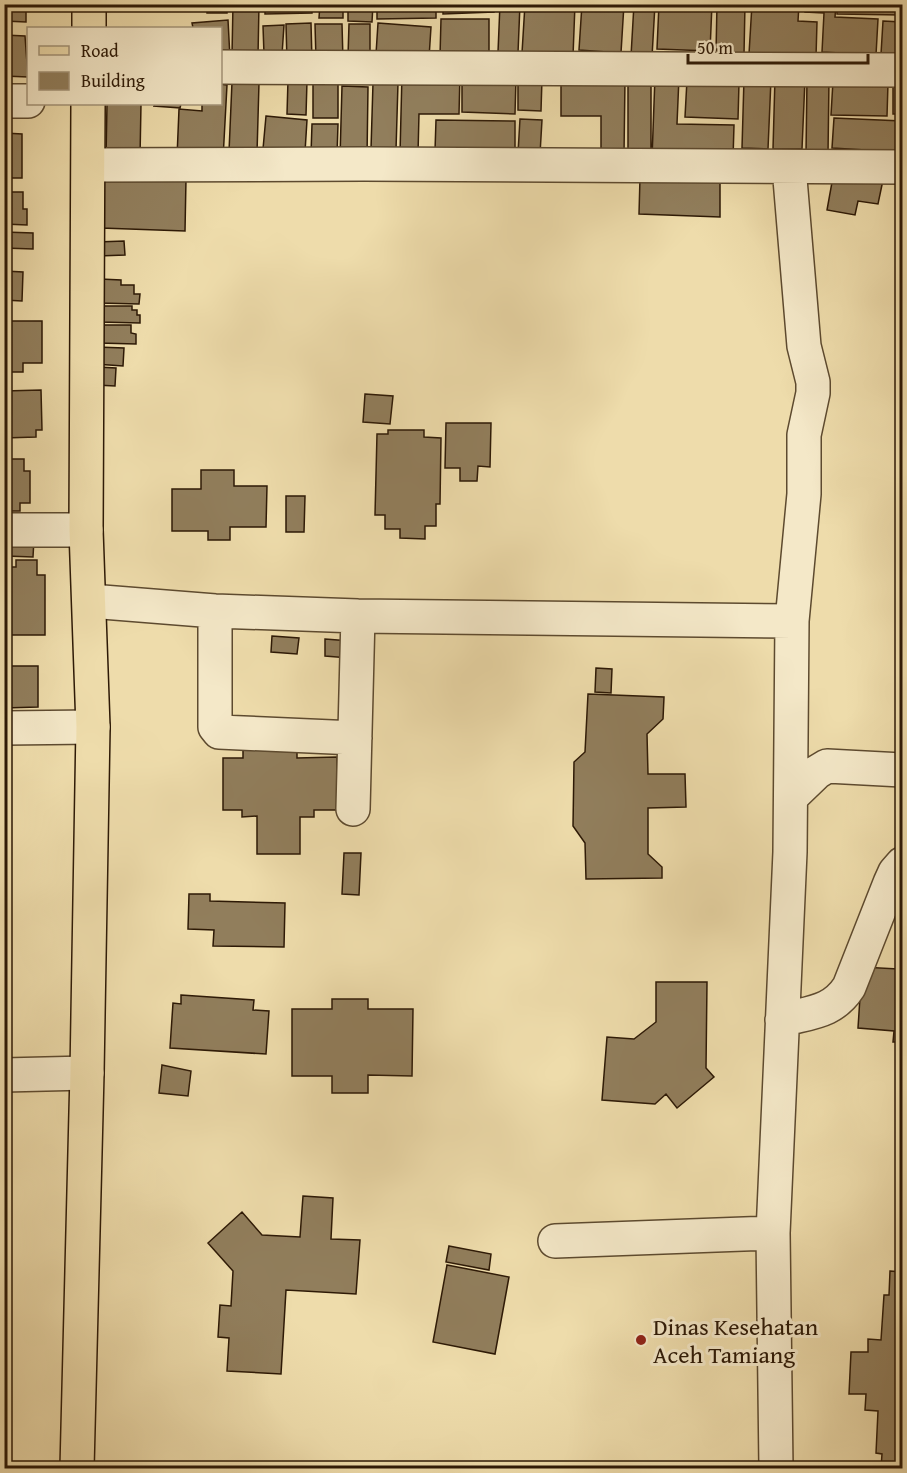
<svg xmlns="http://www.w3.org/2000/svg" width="907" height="1473" font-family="'Gentium Book Plus',serif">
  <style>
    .building { fill: #917e5c; stroke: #2d1906; stroke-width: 1.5 }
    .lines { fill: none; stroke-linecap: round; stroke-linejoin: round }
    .minor-casing { stroke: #5d4a2f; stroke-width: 36 }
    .major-casing { stroke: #2d1906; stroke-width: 36 }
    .minor { stroke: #f4e8c8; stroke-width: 33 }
    .major { stroke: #eedcab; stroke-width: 33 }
    .poi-dot { fill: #8f2418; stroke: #f4e8c8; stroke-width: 2 }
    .labels { text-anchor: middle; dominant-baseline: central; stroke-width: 6; stroke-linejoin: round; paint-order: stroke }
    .poi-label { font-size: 24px; fill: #2d1906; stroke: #f4e8c8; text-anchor: start }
  </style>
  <rect width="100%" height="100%" fill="#eedcab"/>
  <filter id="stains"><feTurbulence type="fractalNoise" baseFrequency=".00333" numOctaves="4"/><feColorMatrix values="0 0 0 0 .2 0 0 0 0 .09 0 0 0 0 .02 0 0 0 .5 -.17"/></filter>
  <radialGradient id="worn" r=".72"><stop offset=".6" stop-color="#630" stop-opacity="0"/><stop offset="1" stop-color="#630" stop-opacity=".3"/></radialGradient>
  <path class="building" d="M4,4h22v18l-22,-1z
    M207,4h20v9h-20z
    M233,4h26l-1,52 -26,-1z
    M265,4h47v9l-47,1z
    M320,4h23v14h-24z
    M348,4h25l-1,18 -24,-1z
    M377,4h59v14l-59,1z
    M443,4h51v8l-51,2z
    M500,4h20l-2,49 -20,-1z
    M525,4h50l-2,52 -51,-3z
    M582,4h42l-3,49 -42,-3z
    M634,4h21l-3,53 -21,-1z
    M659,4h53l-2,47 -53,-2z
    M717,4h28l-1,50 -28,-1z
    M752,4h47l-1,17 19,1 -1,35 -67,-3z
    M805,4h31l-1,13 43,2 -2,36 -54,-3 2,-39 -19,-1z
    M837,4h65v11l-65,-1z
    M441,19h48v37h-49z
    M228,20l2,38 -10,1v-31h-27l-1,-5z
    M883,21l19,1v33l-21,-1z
    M311,23l1,38 -25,1 -1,-38z
    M378,23l53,4 -2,31 -53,-4z
    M315,24h27l1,36h-27z
    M349,24h21v32h-22z
    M284,25l-2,30 -18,-1 -1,-28z
    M4,35l21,1 3,41 -24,-1z
    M402,74h58l-1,40h-40l-1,40h-18z
    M462,77l54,1 -1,36 -53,-2z
    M655,77h24l-2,47 57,1 -1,34 -81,-1z
    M561,78l64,1 -1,76h-23v-39h-40z
    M775,78l30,1 -3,70h-29z
    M518,79h24l-1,32 -23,-1z
    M628,79h23v79h-23z
    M744,79h27l-3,70 -26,-1z
    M807,79h22l-1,75h-22z
    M288,80l19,1 -1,34 -19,-1z
    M687,80l52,3 -1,36 -53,-2z
    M833,81l55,2 -1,33 -56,-1z
    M232,82l27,1 -2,70 -28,-1z
    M313,83h25v35h-25z
    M373,83h25l-2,67 -25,-1z
    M220,84l7,1 -4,74 -46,-2 2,-48 23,2v-7h18z
    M893,85h9v29h-9z
    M342,86l26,1 -1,71h-27z
    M107,104h34l-1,53h-34z
    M155,104h26l-1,4 -26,-2z
    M266,116l41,4 -2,32 -42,-3z
    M834,118l68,3 -2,31 -68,-4z
    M520,119l22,1 -2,34 -22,-1z
    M436,120l79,1v31l-80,-1z
    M312,124h26l-1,31 -26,-1z
    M4,133l18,1v44h-18z
    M834,171l49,9 -5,24 -20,-3 -3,14 -28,-5z
    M102,176l84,3 -1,52 -84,-3z
    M640,178l80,2v37l-81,-3z
    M4,192h19v17h4v16l-23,-1z
    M4,232l29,1v16l-29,-1z
    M124,241l1,14 -27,1 -1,-14z
    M4,271l19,1 -1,29 -18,-1z
    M100,279l21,1v5h13v9h6l-1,10 -40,-1z
    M99,306h33v4h5v5h3v8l-41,-1z
    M4,321h38v42h-19v9h-19z
    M100,325h31v8l5,1v10l-37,-1z
    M96,347l28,1 -1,18 -28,-2z
    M97,367l19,1 -1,18 -19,-1z
    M41,390l1,40h-6v7l-32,1v-47z
    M365,394l28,2 -3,28 -27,-2z
    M446,423h45l-1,44 -12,-1 -1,15h-17v-13h-15z
    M388,430h36v7l17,1 -1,66h-4v22h-11v13l-25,-1v-9h-15v-14h-10l2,-81h11z
    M4,459h20v12h6v32h-10v8h-16z
    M201,470h33v16h33l-1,41h-36v13h-22v-9h-36v-42h29z
    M286,496h19l-1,36h-18z
    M6,538l28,1 -1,18 -27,-1z
    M16,560h21v15h8v60h-41v-68h12z
    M272,636l27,2 -2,16 -26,-2z
    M325,639l25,2 -1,17 -24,-2z
    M4,666h34v41l-34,1z
    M596,668l16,1 -1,24 -16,-1z
    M588,694l76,3 -1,22 -16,15 1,40h37l1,33 -38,1v46l14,13v11l-76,1 -1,-36 -12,-17 1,-64 11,-10z
    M243,747l54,1v10l40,-1v53h-23v7h-14v37h-43v-38l-15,1v-7h-19v-52h20z
    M344,853h17l-2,42 -17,-1z
    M189,894h21v7l75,2 -1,44 -71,-1 1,-16 -26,-1z
    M899,959h3v83h-9l1,-11 -36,-3 4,-61 36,2z
    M656,982h51l-1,86 8,9 -37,31 -11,-14 -11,10 -53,-4 5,-63 27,2 22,-17z
    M181,995l73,5 -1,10 16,1 -3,43 -96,-6 3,-45 8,1z
    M332,999h36v10h45l-1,67 -44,-1v18h-36v-17h-40v-67h40z
    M162,1065l29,6 -3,25 -29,-3z
    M303,1196l30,2 -2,41 29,1 -4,54 -70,-4 -5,84 -54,-3 2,-33 -11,-1 2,-32 11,1 2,-35 -25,-28 34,-31 20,23 38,2z
    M449,1246l42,8 -2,16 -43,-8z
    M447,1265l62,12 -14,77 -62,-12z
    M890,1271l12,1v196h-21l1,-14 -6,-1 2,-42 -13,-1 1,-16h-17l2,-42h17v-13l13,1 3,-45h5z"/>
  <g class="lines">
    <g class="minor-casing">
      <path id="minor" d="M220,67l682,3
        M4,101h24
        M89,165l275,-1 538,3
        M4,530h82
        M90,601l125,10 143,5 434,5
        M215,611v116l4,5 136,6
        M4,728l89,-1
        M791,797l26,-25 10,-6 75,4
        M353,809l5,-193
        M782,1020c28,-8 50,-7 67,-33l41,-104 5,-11 7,-8
        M4,1075l83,-2
        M555,1241l218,-8
        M776,1468l-3,-235 17,-381 2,-231 12,-127v-59l9,-42v-11l-9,-36 -15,-179"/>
    </g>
    <g class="major-casing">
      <path id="major" d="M89,28v-24
        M77,1468l10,-395 6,-346 -7,-197 2,-426"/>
    </g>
    <use href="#minor" class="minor"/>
    <use href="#major" class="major"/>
  </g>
  <circle class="poi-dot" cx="641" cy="1340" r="6"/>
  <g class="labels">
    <g class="poi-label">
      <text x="653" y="1326">Dinas Kesehatan<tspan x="653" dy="28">Aceh Tamiang</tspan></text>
    </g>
  </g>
  <rect width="907" height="1473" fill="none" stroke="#eedcab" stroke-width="24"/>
  <rect x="6" y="6" width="895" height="1461" fill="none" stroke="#2d1906" stroke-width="3"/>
  <rect x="12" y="12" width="883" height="1449" fill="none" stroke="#2d1906" stroke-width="1.5"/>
  <rect x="27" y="27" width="195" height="78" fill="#f4e8c8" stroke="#a4957a" stroke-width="1.5"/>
  <rect x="39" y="46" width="30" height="9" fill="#eedcab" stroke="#a4957a" stroke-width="1.5"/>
  <text x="81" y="57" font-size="18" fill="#2d1906">Road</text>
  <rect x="39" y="72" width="30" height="18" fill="#917e5c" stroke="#a4957a" stroke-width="1.5"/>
  <text x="81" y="87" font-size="18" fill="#2d1906">Building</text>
  <path d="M688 54v9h180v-9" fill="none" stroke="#2d1906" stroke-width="3"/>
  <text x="697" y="54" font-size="18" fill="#2d1906" stroke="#f4e8c8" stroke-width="4.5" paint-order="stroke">50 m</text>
  <rect width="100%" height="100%" filter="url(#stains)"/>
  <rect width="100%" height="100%" fill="url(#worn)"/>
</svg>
